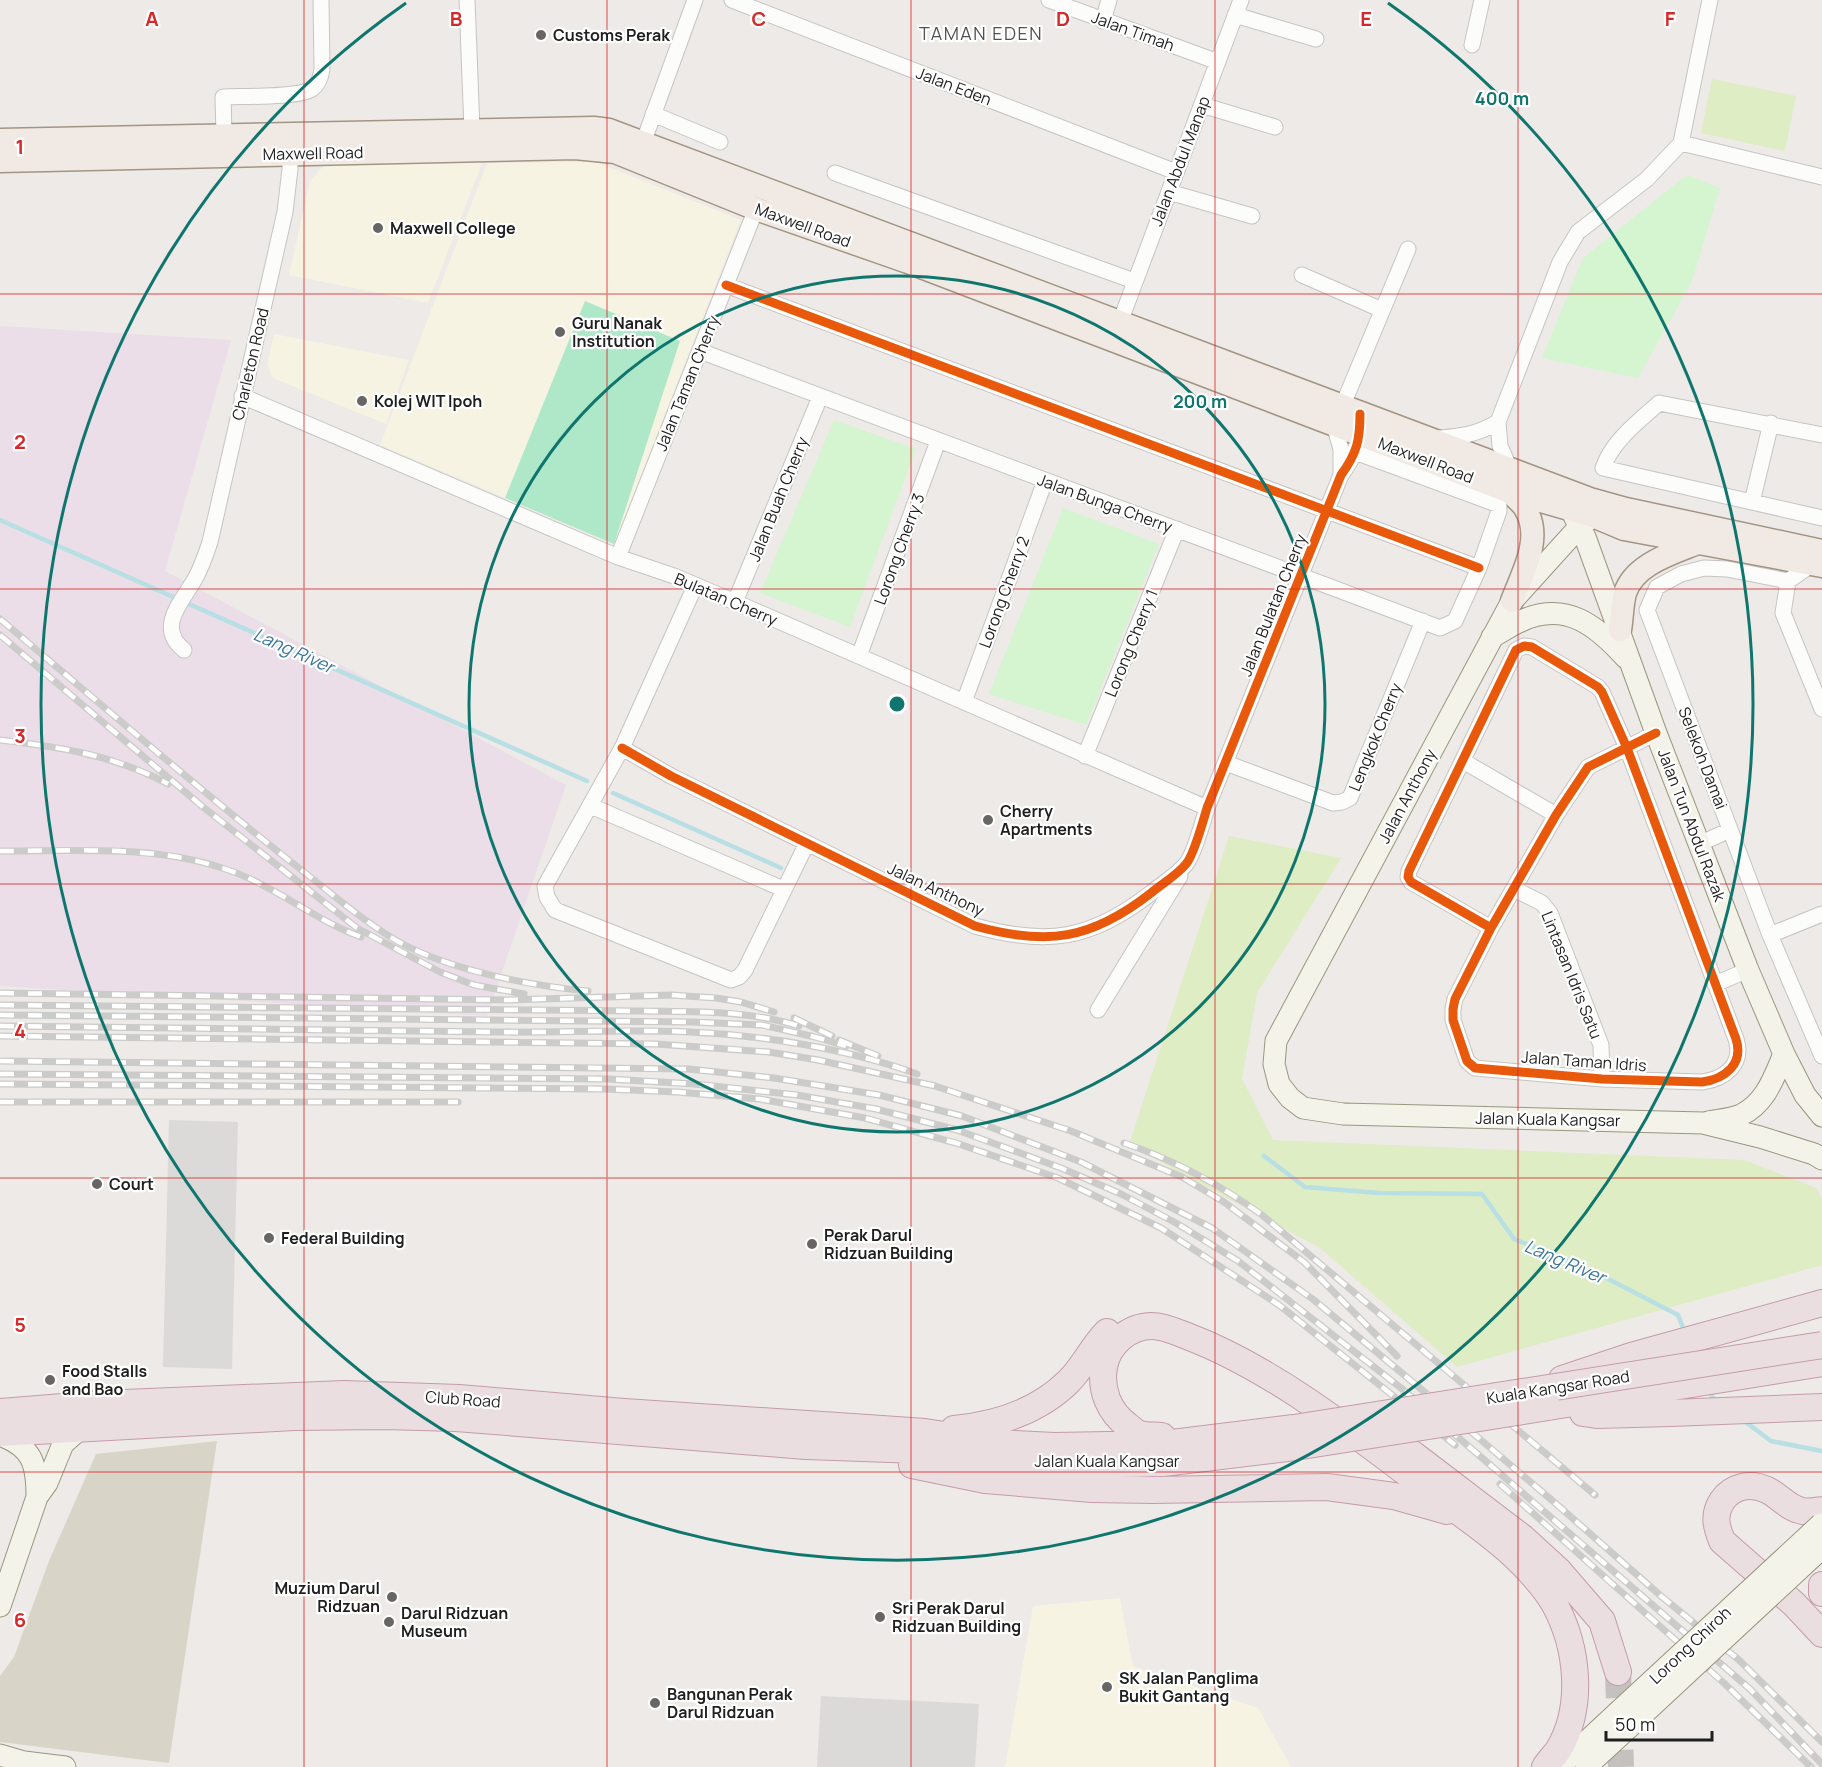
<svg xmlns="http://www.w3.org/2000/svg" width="1822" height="1767" font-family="Manrope,sans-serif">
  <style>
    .residential { fill: #dcdad9 }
    .industrial { fill: #ebdee8 }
    .education { fill: #f7f3e2 }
    .construction { fill: #d8d5c8 }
    .grass { fill: #deedc3 }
    .park { fill: #d4f5d0 }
    .pitch { fill: #aee8c9 }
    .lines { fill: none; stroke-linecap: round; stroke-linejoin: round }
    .stream { stroke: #b8dfe4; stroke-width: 4.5 }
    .highway-tunnel { stroke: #c4c1bf; stroke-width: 26; stroke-dasharray: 26 13; stroke-linecap: butt }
    .street-casing { stroke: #c6c5c3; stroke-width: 17 }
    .secondary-casing { stroke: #98977e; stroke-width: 23 }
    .primary-casing { stroke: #a39583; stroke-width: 25 }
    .highway-casing { stroke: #c59bac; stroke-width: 28 }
    .street { stroke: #fcfcfb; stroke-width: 15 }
    .secondary { stroke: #f4f3ea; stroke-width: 21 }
    .primary { stroke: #f1eae4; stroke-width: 22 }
    .highway { stroke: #eadee1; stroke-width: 26 }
    .rail-casing { stroke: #cbcbca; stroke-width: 7 }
    .rail { stroke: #fff; stroke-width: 4.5; stroke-dasharray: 14; stroke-linecap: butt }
    .secondary-bridge-casing { stroke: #98977e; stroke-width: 23; stroke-linecap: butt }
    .highway-bridge-casing { stroke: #c59bac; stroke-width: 28; stroke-linecap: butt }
    .secondary-bridge { stroke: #f4f3ea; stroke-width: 21 }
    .highway-bridge { stroke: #eadee1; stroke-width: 26 }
    .cycleway-casing { stroke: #fff; stroke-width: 13 }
    .cycleway { stroke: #e8590c; stroke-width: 9 }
    .grid { fill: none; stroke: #d62828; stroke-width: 1.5; stroke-opacity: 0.55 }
    .ring { fill: none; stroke: #0f766e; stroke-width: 3 }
    .poi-dot { fill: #676665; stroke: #fff; stroke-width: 2 }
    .labels { text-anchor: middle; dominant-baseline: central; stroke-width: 4.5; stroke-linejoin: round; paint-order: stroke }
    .street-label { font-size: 16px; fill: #1f1f1f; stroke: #fff }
    .poi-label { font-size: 16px; font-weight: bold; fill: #1f1f1f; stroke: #fff; text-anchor: start }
    .neighbourhood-label { font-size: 18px; letter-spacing: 1.5px; fill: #525252; stroke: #fff }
    .water-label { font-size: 18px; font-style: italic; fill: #3c789d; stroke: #fff }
    .grid-label { font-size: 20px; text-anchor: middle; font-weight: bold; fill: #d62828; stroke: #fff; stroke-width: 4.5; stroke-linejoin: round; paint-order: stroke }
    .centre { fill: #0f766e; stroke: #fff; stroke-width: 3 }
    .ring-label { font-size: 18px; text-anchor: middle; font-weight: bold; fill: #0f766e; stroke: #fff; stroke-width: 4.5; stroke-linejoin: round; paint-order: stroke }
  </style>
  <rect width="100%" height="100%" fill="#edeae7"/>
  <path class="residential" d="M169,1120l69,2 -6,247 -69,-2z
    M821,1696l158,8 -4,63h-158z"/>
  <path class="industrial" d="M0,326l231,14 -66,231 401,214 -79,231 -487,-30z"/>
  <path class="education" d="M596,162l145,58 -127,324 -234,-99 107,-282z
    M482,163l-54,140 -139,-28 21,-94 15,-17z
    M274,334l135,26 -23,64 -113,-46 -6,-13z
    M1120,1598l13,68 125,42 33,59h-286l28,-161z"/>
  <path class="construction" d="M217,1441l-48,322 -169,-21v-66l14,-19 35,-96 47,-107z"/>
  <path class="grass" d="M1712,79l84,17 -11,55 -84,-18z
    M1229,836l112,22 -84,135 -15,86 31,61 471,20 72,28 6,11v66l-365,102 -137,-119 -191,-103z"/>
  <path class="park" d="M1687,175l33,13 -28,93 -54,97 -96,-20 41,-100z
    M834,420l82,29 -66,178 -90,-34z
    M1063,508l96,36 -73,181 -97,-31z"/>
  <path class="pitch" d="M585,301l95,40 -66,203 -109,-46z"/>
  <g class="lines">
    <path class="stream" d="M0,520l587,261
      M613,793l168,75
      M1264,1156l41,31 74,6 103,1 32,45 77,31 87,45 7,18
      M1708,1388l4,9 7,5
      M1743,1420l28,21 51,10"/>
    <path class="highway-tunnel" d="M1618,1672l3,95"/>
    <g class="street-casing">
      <path id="street" d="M467,0l5,130
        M732,0l444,172
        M1049,0l169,62
        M1235,15l81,24
        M1103,21l6,-21
        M1472,45l10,-45
        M1202,105l73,22
        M653,114l67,28
        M224,135l-1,-38c19,-1 75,1 89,-8 7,-5 9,-12 10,-20l-1,-69
        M643,143l52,-143
        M1681,143l141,34
        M835,173l299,108
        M1169,192l83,24
        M1302,275l80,35
        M726,285l753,283
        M1120,322l121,-322
        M700,351l740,277 15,-7 24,-53 20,-57v-6l-144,-53
        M242,396l376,161 56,19 61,26 472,206
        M1342,407l66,-158
        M1334,425l7,24v26
        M1822,435l-163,-32c-21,19 -47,38 -56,65l219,50
        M1438,438c23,-1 40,-4 60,-16
        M1510,469l-10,-23 -2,-24 62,-160 18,-30 69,-53 34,-36 29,-143
        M1752,502l19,-79
        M618,557l138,-348
        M1811,565l-23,16 -5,32 39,96
        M1788,581l-61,-12 -23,-1 -23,6 -24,13 -10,23 123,325 52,121
        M695,586l-73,162 -77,138 2,11 8,13 176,70 8,-3 6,-7 62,-127
        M735,602l85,-205
        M184,650c-29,-23 -1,-49 12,-73 6,-11 10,-23 14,-35l75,-330 5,-43v-23
        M859,656l79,-215
        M964,702l81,-221
        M622,748l49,28 304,150c72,20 116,14 176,-33 11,-9 26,-18 35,-29 8,-9 17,-43 21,-56l134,-333c12,-16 18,-30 19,-49
        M1085,756l92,-227
        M1463,761l93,54
        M1226,763l107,40 9,-1 8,-4 73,-177
        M591,806l192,83
        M1699,844l31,-14
        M1514,889l28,14 8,10 51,132 1,34
        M1491,928l-80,-46 -3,-5 1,-6 107,-221 8,-4 8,1 66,40 4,5 25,56 109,291c8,25 -11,40 -34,43l-100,-3 -127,-11 -8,-7 -14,-41v-11l2,-10 36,-71 65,-113 32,-48 68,-34
        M1770,935l52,-21
        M1715,984l33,-14
        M1098,1010l82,-134"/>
    </g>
    <g class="secondary-casing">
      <path id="secondary" d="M1608,513l-15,3 -13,10 -68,75 -236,440 -2,23 5,20 11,14 13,10 40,6 360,9 57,14 54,17 8,5
        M1574,516l11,21 71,196 92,237 36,84 21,41 17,21
        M1492,637c10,-5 19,-12 29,-16 45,-21 76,5 105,37
        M1708,1122c10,-2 24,-3 33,-7 25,-12 33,-38 43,-61
        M0,1435c32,12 37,28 37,61
        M0,1606l37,-109 10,-14 16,-39 17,-15
        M0,1755l24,7 41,5
        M1559,1767l58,-54
        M1586,1767l39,-36"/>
    </g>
    <g class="primary-casing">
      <path id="primary" d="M0,140l594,-12 15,2 981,369 36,10 196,42
        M0,161l575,-13 40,4 141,57 152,53 602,230 83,24 31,13 198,37
        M1510,492c5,6 13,11 16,18 17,29 -4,64 -14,91
        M1620,630c2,-12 2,-26 5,-37 10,-30 49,-40 75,-51"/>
    </g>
    <g class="highway-casing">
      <path id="highway" d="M1562,1379l69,-23 191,-53
        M1548,1407l274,-44
        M0,1412l100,-8 244,-10 115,4 165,14 229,15 72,5 71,11 58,3 110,-2 130,-16
        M1583,1413l14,2 74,-2 151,-6
        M1368,1425l46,30 109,83 35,32 44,51 16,51
        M954,1429c42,-4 85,-18 115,-48 15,-15 23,-34 38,-49
        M0,1433l294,-16 90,-1 72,2 350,28 113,4 132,15 112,-2 132,-16
        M1162,1436c-7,-1 -16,0 -22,-2 -4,-1 -8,-5 -12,-8 -19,-14 -28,-36 -24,-59 4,-23 25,-41 48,-41 12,0 24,6 35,10 87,33 170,100 245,156 26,20 55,39 79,61 16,15 33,32 44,52 23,43 29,101 4,144 -4,6 -10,12 -14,18
        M912,1465l73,15 107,9 61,1 174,-3 67,9 53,15
        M1822,1510c-7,1 -16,3 -23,0 -12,-3 -21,-15 -32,-20 -16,-8 -35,-4 -45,11 -9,14 -6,25 0,40l72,63 28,30
        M1822,1585v8"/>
    </g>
    <use href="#street" class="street"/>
    <use href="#secondary" class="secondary"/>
    <use href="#primary" class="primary"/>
    <use href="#highway" class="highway"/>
    <g class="rail-casing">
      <path id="rail" d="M0,619c95,80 189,162 286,239 37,28 73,61 113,84 51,28 131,44 189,49
        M0,635l203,172 154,121 83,44 34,13 50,9
        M0,740c60,7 114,15 168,44
        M0,851c73,0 152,-6 222,17 50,15 90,51 139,69
        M0,993l509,7 162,-5 45,3 25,4 33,10
        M0,1005l641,6c53,1 107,-1 158,15
        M0,1015l693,7 69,3 53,12 31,9
        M794,1018l38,18
        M0,1026c165,2 330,4 496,6 64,1 129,-3 194,0 72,3 159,17 227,42
        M0,1036l656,8 113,8 49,8 117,26 136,45 111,46 42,25 80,60 93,94
        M839,1040l39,16
        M0,1061l689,8 85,9 105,17 83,21 119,46 131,66 102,72 101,84 139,118 107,94 78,64 83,82
        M0,1074l608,5 87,5 102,11 79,14 81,21 104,38 60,26 55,29 62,38 163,127 349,301 72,75
        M0,1084l605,5 72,3 83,7 105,19 91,25 102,35 103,50 118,77 176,140
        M0,1102h458
        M1124,1143c50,17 95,41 138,72l333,280
        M1500,1484l225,200 86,83"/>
    </g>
    <use href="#rail" class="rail"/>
    <g class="secondary-bridge-casing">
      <path id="secondary-bridge" d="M1617,1713l204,-189
        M1625,1731l197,-183"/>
    </g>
    <g class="highway-bridge-casing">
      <path id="highway-bridge" d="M1294,1428l528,-83
        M1295,1447l253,-40"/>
    </g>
    <use href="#secondary-bridge" class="secondary-bridge"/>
    <use href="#highway-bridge" class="highway-bridge"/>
    <g class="cycleway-casing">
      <path id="cycleway" d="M726,285l753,283
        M622,748l49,28 304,150c72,20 116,14 176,-33 11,-9 26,-18 35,-29 8,-9 17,-43 21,-56l134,-333c16,-22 19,-35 19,-61
        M1491,928l-80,-46 -3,-5 1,-6 107,-221 8,-4 8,1 66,40 4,5 25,56 109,291c8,25 -11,40 -34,43l-100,-3 -127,-11 -8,-7 -14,-41v-11l2,-10 36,-71 65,-113 32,-48 68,-34"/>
    </g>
    <use href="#cycleway" class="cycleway"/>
  </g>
  <path class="grid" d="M304,0v1767M607,0v1767M911,0v1767M1215,0v1767M1518,0v1767M0,294h1822M0,589h1822M0,884h1822M0,1178h1822M0,1472h1822"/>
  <g class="ring">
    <circle cx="897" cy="704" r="428"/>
    <path d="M1388 3A856 856 0 1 1 406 3"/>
  </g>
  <g class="poi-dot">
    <circle cx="541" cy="35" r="6"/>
    <circle cx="378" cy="228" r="6"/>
    <circle cx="560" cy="332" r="6"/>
    <circle cx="362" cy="401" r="6"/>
    <circle cx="988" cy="820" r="6"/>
    <circle cx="97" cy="1184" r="6"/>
    <circle cx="269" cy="1238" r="6"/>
    <circle cx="812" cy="1244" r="6"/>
    <circle cx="50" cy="1380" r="6"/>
    <circle cx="392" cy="1597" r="6"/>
    <circle cx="880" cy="1617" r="6"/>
    <circle cx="389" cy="1622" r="6"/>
    <circle cx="1107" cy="1687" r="6"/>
    <circle cx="655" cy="1703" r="6"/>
  </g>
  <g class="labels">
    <g class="street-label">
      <text transform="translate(1133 31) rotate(20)">Jalan Timah</text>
      <text transform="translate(954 86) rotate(21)">Jalan Eden</text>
      <text transform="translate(313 153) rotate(-1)">Maxwell Road</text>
      <text transform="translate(1180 161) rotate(-69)">Jalan Abdul Manap</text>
      <text transform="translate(803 225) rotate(20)">Maxwell Road</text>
      <text transform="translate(250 364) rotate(-77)">Charleton Road</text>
      <text transform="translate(687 383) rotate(-68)">Jalan Taman Cherry</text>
      <text transform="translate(1426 460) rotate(21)">Maxwell Road</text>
      <text transform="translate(778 499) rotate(-68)">Jalan Buah Cherry</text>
      <text transform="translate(1105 503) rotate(20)">Jalan Bunga Cherry</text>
      <text transform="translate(899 549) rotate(-70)">Lorong Cherry 3</text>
      <text transform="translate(1004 592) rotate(-70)">Lorong Cherry 2</text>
      <text transform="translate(726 599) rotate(23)">Bulatan Cherry</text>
      <text transform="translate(1273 605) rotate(-68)">Jalan Bulatan Cherry</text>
      <text transform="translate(1131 643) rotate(-68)">Lorong Cherry 1</text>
      <text transform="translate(1375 737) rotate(-68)">Lengkok Cherry</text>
      <text transform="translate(1703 758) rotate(69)">Selekoh Damai</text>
      <text transform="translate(1407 796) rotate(-62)">Jalan Anthony</text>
      <text transform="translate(1692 825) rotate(69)">Jalan Tun Abdul Razak</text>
      <text transform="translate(936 889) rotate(25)">Jalan Anthony</text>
      <text transform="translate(1572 975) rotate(68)">Lintasan Idris Satu</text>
      <text transform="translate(1584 1061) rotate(4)">Jalan Taman Idris</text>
      <text transform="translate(1548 1119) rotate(1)">Jalan Kuala Kangsar</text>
      <text transform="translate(1558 1387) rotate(-9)">Kuala Kangsar Road</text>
      <text transform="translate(463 1399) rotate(4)">Club Road</text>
      <text x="1107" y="1461">Jalan Kuala Kangsar</text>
      <text transform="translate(1690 1645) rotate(-43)">Lorong Chiroh</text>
    </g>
    <g class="poi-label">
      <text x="553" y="35">Customs Perak</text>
      <text x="390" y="228">Maxwell College</text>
      <text x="572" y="323">Guru Nanak<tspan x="572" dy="18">Institution</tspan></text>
      <text x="374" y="401">Kolej WIT Ipoh</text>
      <text x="1000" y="811">Cherry<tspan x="1000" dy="18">Apartments</tspan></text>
      <text x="109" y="1184">Court</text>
      <text x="824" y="1235">Perak Darul<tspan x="824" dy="18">Ridzuan Building</tspan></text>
      <text x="281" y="1238">Federal Building</text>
      <text x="62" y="1371">Food Stalls<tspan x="62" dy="18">and Bao</tspan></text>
      <text x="380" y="1588" text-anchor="end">Muzium Darul<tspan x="380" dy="18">Ridzuan</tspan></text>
      <text x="892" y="1608">Sri Perak Darul<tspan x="892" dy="18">Ridzuan Building</tspan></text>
      <text x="401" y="1613">Darul Ridzuan<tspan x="401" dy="18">Museum</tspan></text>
      <text x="1119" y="1678">SK Jalan Panglima<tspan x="1119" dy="18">Bukit Gantang</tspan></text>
      <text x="667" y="1694">Bangunan Perak<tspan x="667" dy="18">Darul Ridzuan</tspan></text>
    </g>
    <g class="neighbourhood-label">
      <text x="981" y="33">TAMAN EDEN</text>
    </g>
    <g class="water-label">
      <text transform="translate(294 650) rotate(24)">Lang River</text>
      <text transform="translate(1565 1261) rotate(23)">Lang River</text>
    </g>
  </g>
  <g class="grid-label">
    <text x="152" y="26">A</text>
    <text x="456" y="26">B</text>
    <text x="759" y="26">C</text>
    <text x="1063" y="26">D</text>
    <text x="1366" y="26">E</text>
    <text x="1670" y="26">F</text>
    <text x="20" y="154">1</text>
    <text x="20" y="449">2</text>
    <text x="20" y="743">3</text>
    <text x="20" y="1038">4</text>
    <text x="20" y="1332">5</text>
    <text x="20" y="1627">6</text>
  </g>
  <circle cx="897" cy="704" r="9" class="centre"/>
  <g class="ring-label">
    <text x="1502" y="105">400 m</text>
    <text x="1200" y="408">200 m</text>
  </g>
  <path d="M1606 1731v9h106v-9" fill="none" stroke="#1f1f1f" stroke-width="3"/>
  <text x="1615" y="1731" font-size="18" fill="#1f1f1f" stroke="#ffffff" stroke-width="4.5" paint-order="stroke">50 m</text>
</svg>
